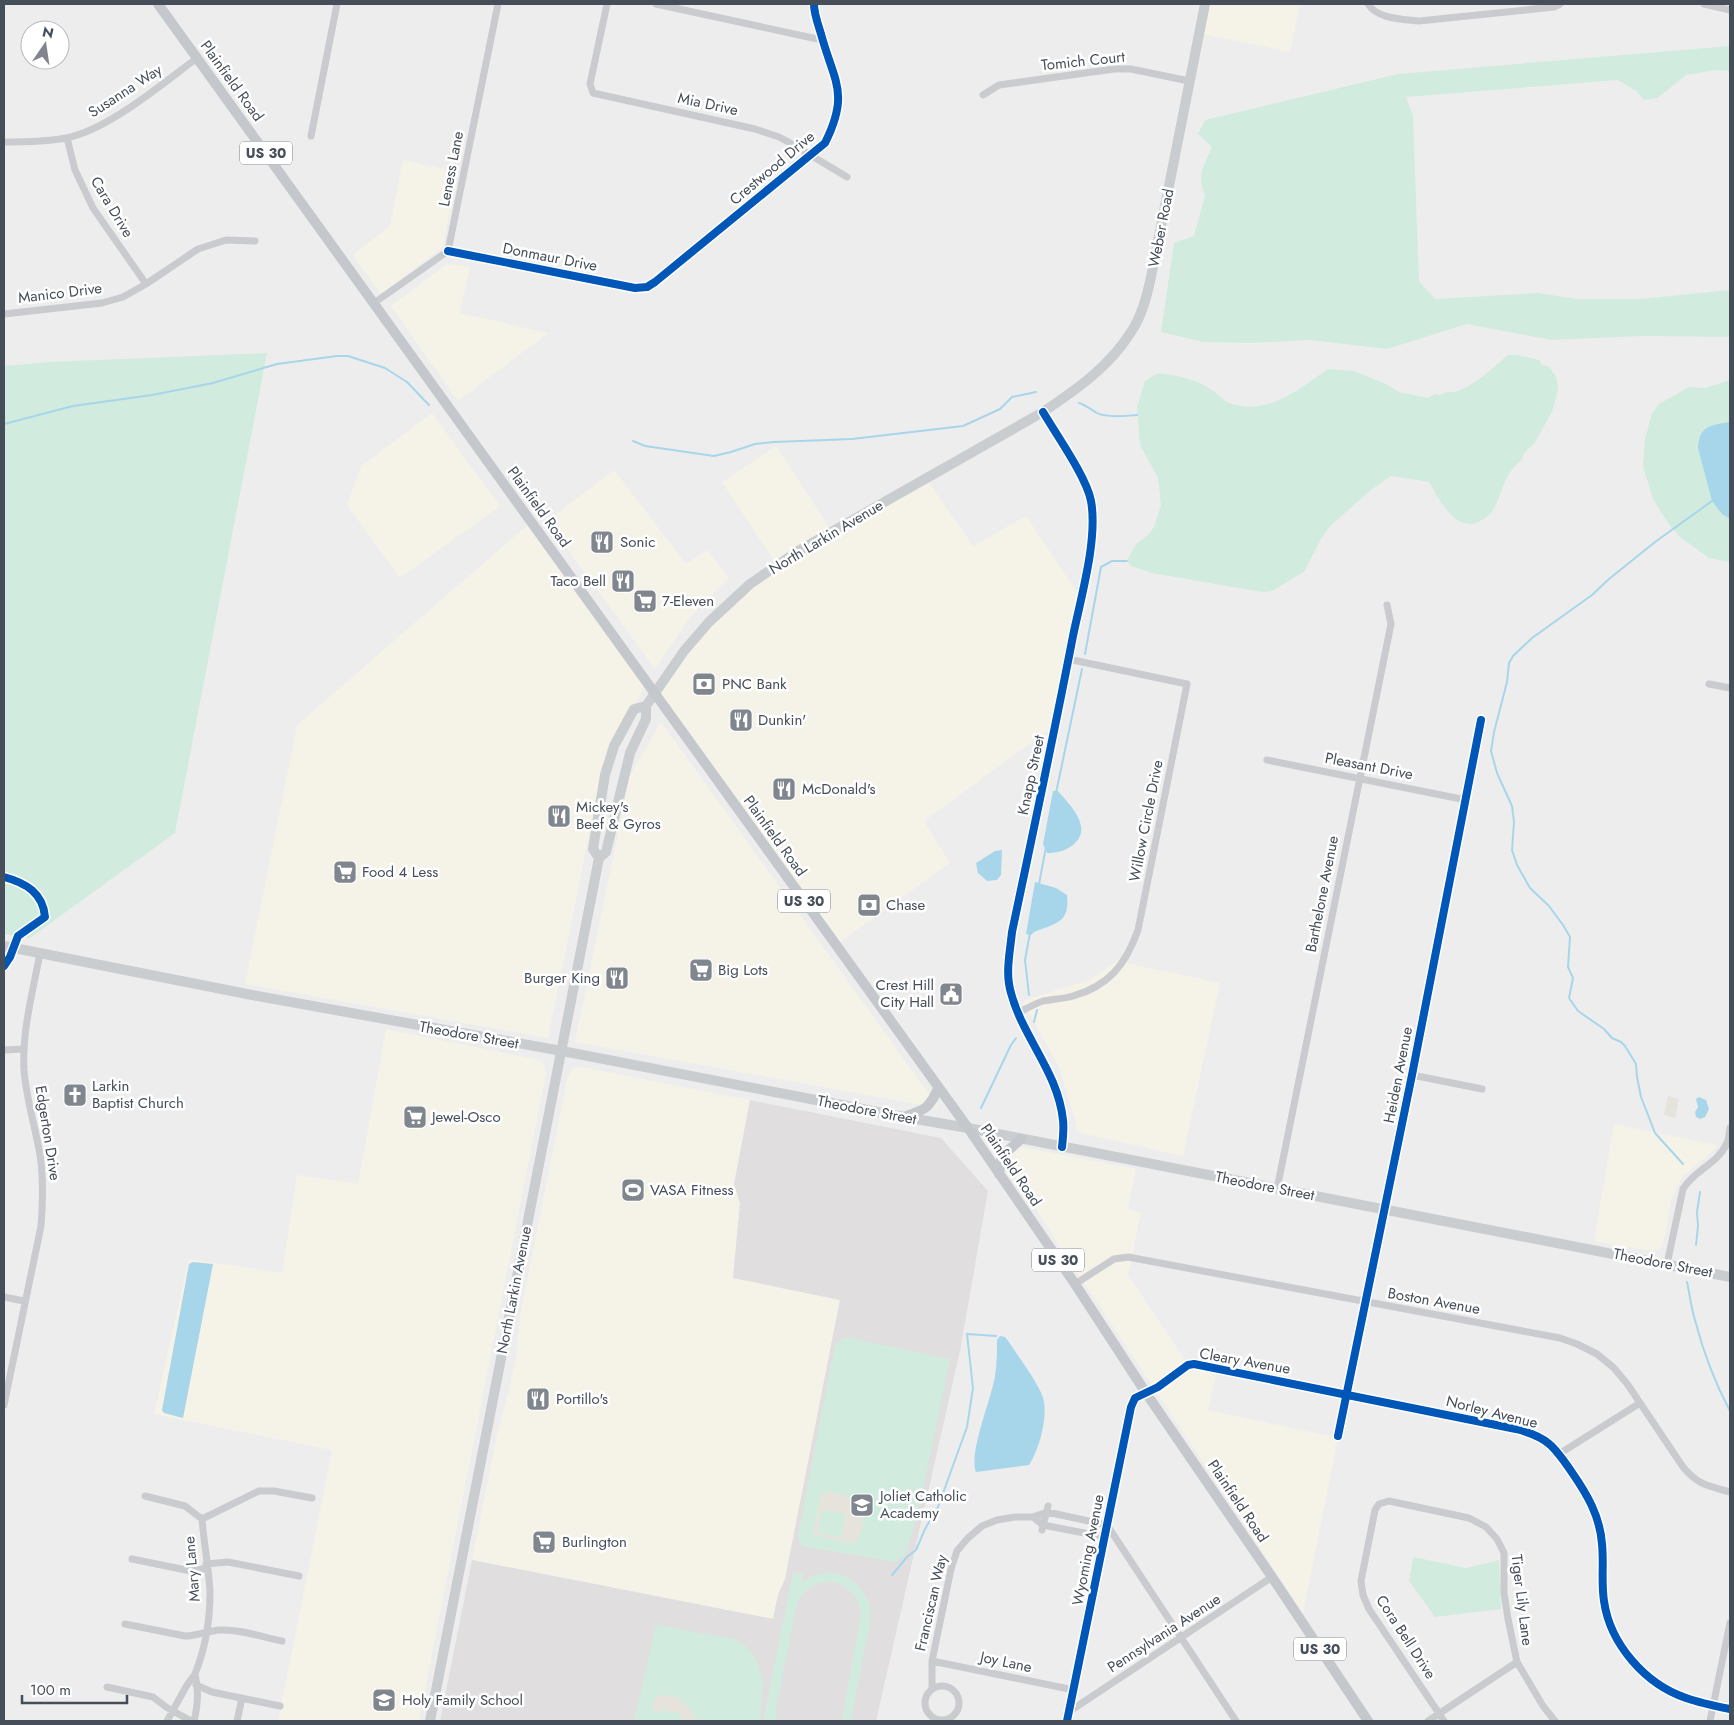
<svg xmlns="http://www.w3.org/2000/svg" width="1734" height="1725" font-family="Jost,sans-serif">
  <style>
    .commercial { fill: #f5f2e8 }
    .education { fill: #e0dedf }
    .green { fill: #d1ecde }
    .sand { fill: #e6e3dc; fill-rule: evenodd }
    .water { fill: #a7d6ea }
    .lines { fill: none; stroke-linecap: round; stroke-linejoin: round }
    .stream { stroke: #a7d6ea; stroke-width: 2 }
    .street { stroke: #c9cbce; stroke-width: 7 }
    .secondary { stroke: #cacdd0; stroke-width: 10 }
    .primary { stroke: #c4c8cc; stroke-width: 10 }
    .cycleway-casing { stroke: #fff; stroke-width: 11 }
    .cycleway { stroke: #0057b8; stroke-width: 8 }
    .labels { text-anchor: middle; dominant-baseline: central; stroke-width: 5; stroke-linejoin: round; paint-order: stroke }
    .shield { fill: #fff; stroke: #7d838b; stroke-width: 1 }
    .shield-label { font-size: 14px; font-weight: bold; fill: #454e59 }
    .street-label { font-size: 15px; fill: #454e59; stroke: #fff }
    .poi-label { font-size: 15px; fill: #454e59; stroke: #fff; text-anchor: start }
  </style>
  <rect width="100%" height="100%" fill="#eeeded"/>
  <path class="commercial" d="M1207,4h93l-10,48 -89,-18z
    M403,160l54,12 -14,75 -62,47 -28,-39 37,-29z
    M447,264l23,3 -10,46 88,20 -90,68 -67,-95z
    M432,413l68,93 -100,72 -53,-73 14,-39z
    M776,446l55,84 -55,34 -54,-82z
    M614,470l72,94 21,-14 22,28 -38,38 -36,53 -108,-148z
    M927,480l46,66 53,-30 53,79 -27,137 -5,-1 -123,90 26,42 -113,81 -178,-250 28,-42 45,-48 51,-41z
    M530,523l115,162 -43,85 -54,268 -303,-54 52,-259z
    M661,722l278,386 -364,-66 55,-267z
    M1116,961l104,22 -37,173 -107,-24v-9l-17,-56 -36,-66 69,-22z
    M386,1029l149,30 6,2 3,4 2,9 -127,647h-141l54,-271 -178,-36 35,-155 93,14 15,-98 61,9z
    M577,1067l9,1 164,32 -16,84 6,19 -7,74 107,22 -55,280 -7,16 -5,24 -301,-59 25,-125 12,-45 7,-32 3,-36 48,-243 5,-10z
    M1614,1124l103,21 -6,8 -28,23 -7,13 -5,12 -6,35 -5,14h-16l-50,-9z
    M1007,1144l129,25 -8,40 13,4 -13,62 57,85 32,11 -9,39 130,28 -35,175 -248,-374 -51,-81z"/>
  <path class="education" d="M750,1100l191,38 47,53 -28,160 -84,370h-436l32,-161 301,59 5,-24 7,-16 55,-279 -107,-22 7,-75 -6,-19z"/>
  <path class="green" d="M1730,46v25l-14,-1 -30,5 -28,23 -14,2 -8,-9 -18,-11 -212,17 7,19 6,165 16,18 103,-6 39,6h63l90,-9v47l-87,-1 -92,4 -84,-16 -80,25 -77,-9 -61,3 -46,-1 -42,-10 13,-89 20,-7 11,-41c-9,-19 -1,-30 7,-48l-14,-13 7,-14 193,-46z
    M267,353l-92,480 -145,105 -26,-4v-568l45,-4z
    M1508,355h9l22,5 3,5 6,1 8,10 2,14 -6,22 -18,32 -10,9 -2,7c-18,12 -19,33 -29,50 -3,4 -7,8 -11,10 -25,16 -43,-21 -53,-38l-38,-6 -20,14 -41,36 -9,13 -17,33 -32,19 -10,1 -110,-19 -21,-7 -4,-5 9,-17 12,-9 6,-8 7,-22 -3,-27 -18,-33 -3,-38 8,-26 13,-8c20,3 36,5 54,17 5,3 10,9 15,12 39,16 72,-13 101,-33l26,2 32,13 13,8 29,6 7,-4 5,1 6,-3c18,4 49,-26 62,-37z
    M1730,380v42l-17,3 9,89 8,5v43l-21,-4 -29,-21 -10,-11 -17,-27 -9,-29 -1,-5 2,-26 7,-26 7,-9 30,-17 16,1z
    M845,1337l105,22 -23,111 -15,64 -6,19 -10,9 -90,-15 -6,-3 -2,-8 37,-191z
    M1413,1557l53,11 33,-8 2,49 -66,8 -26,-36z
    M793,1572l10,2 -1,8c13,-9 28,-13 43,-6 11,6 21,16 24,28 4,16 -2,34 -5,50 -4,22 -9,45 -13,67h-9l19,-109c-7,-35 -47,-41 -64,-9l-21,107v11h-13z
    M656,1625l79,14 13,9 8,11 7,22 -3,40h-126z"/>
  <path class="sand" d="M1668,1096l11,3 -4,19 -11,-3z
    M828,1492c28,0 46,29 26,52l-40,-9 -1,-1 7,-39zM821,1510l23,4 1,2 -4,21 -23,-4z
    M668,1695c15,3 23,13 28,26h-16l1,-5 -2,-3 -18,-3 -3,2 -6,-1 3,-14z"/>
  <path class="water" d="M1730,422v97l-8,-5 -10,-13 -14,-53c1,-23 14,-23 32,-26z
    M1053,791h5c12,14 36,37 15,54 -8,6 -16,8 -26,8l-4,-9z
    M1002,850l-1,25 -4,5 -10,1 -9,-8 -2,-10 19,-12z
    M1035,882l21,6 11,7c3,28 -11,28 -33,37l-3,3 -5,-1z
    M1699,1097l7,3 3,9 -4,8 -5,2 -4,-2 -1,-5 3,-5 -2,-8z
    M193,1262l20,2 -30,154 -19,-5 -2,-3 27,-146z
    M1000,1336l5,1 4,5c8,13 34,47 35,60 3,18 -5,48 -15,63l-53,7c-8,-18 16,-75 19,-96 2,-12 2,-24 2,-36z"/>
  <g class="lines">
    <path class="stream" d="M1079,403c7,2 11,6 18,10 9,5 30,3 40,2
      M4,424l69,-18 79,-11 61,-12 64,-19 60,-8h11l37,12 22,14 22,23
      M633,441l12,5 69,10 17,-4 24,-8 19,-2 78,-3 111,-13 37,-17 12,-12 24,-5
      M1085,654l16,-87 11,-6h15
      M1056,793l26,-124
      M1039,884l7,-37
      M1029,995l-4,-35 5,-27
      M1034,1022l3,-12
      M981,1108l30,-63 5,-7
      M1683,1164l-28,-31 -14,-36 -4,-20 -1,-13 -11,-18 -4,-4 -9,-4 -8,-9 -26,-18 -9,-13 4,-20 -5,-11 2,-30 -7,-12 -14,-19 -19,-18 -13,-23 -5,-15 2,-28 -2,-16 -15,-33 -6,-22 3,-19 13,-50 2,-19 4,-7 19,-18 60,-43 17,-16 46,-37 57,-41
      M1696,1245l2,-19 -1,-14 3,-20
      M1687,1282c3,13 4,26 8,38 8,31 20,63 35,91
      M892,1575l15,-18 9,-7 9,-21 13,-22 29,-80 6,-39 -6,-54 29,2"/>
    <path class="street" d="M607,4l-17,80 3,9 162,36 24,8 13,7 55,33
      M656,4l166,36
      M1368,4c9,15 35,15 51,17l135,-14 6,-3
      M1704,4l26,6
      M983,95l16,-10 115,-16h17l58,12
      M311,136l26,-132
      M67,138l8,32 18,38 53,76
      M4,142c20,0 41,0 62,-4 42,-8 96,-54 131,-80
      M448,251l187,37 12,-1 8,-5 170,-139c25,-50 9,-61 -4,-109 -3,-10 -7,-20 -7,-30
      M374,303l74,-52 50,-247
      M4,314l98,-11 21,-6 23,-13 52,-35 28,-9 29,1
      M1043,412c13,22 44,66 48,89 7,38 -10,96 -18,135 -19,98 -40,197 -61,296 -2,20 -7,41 -1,61 12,45 47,79 52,127 1,8 0,18 -1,27
      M1709,684l21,4
      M1267,760l199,40
      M1018,1013c8,-4 16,-9 25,-12 10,-2 20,-2 30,-5 36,-10 53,-32 65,-66l49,-246 -119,-25
      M4,1050l19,-1
      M1412,1075l70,14
      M1277,1189l114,-565 -4,-19
      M1667,1264l16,-75c11,-19 35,-25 44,-46 2,-4 2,-10 3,-15
      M1075,1284l39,-25 14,-2 432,81 17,6 20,10 17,14 14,17 55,82c15,18 25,19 47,25
      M4,1297l20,4
      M4,1405l37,-179c2,-26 3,-52 -2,-77 -5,-26 -13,-52 -15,-79 -2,-40 9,-79 16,-117
      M1338,1436l74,-361 69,-355
      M1559,1454l81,-51
      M145,1496l40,10 17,13
      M1033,1517l10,8 62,12
      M202,1519l57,-28h15l38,7
      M1042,1530l6,-24
      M132,1559l59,12 16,-3
      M206,1564l22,-2 71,14
      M125,1624l60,12c11,0 23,-5 35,-6 20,-1 42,7 62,11
      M932,1661l142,29
      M195,1674c10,-25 15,-53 15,-81 -1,-24 -6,-49 -8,-74
      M196,1685l16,7 68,14
      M925 1703a17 17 0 1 1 34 0a17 17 0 1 1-34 0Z
      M107,1687l46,10 13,10 25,14
      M932,1689v-28l19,-92 6,-18 11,-13 14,-12 15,-6 18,-3h18l14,-5 60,13 129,196
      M1070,1711l202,-134
      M167,1721l20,-36 8,-11c4,16 3,31 -1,47
      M237,1721l5,-23
      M1067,1721l64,-314 4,-9 23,-11 30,-22 6,-1 322,65c31,8 38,17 55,42 16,23 29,45 31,73 2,19 -1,38 2,57 6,43 41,83 82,97 14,5 29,8 44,11
      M1428,1721l89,-59
      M1444,1721l-75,-112 -6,-14 -2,-14 14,-71 4,-6 10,-3 80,17 17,9 11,12 7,14v40l4,26 9,43 26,44 12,15
      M1710,1721l20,-98"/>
    <path class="secondary" d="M599,858l-6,-9 12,-74 9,-29 20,-37 12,-3
      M4,946l248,49 310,56 342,66 64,11 762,149
      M430,1721l169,-863 7,-6 24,-99 16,-34v-13l38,-55 25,-29 41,-38 48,-33 245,-139c34,-23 66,-45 88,-80 11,-16 16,-36 20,-55l54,-273"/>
    <path class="primary" d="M158,4l810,1124 107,156 71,109 126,184 96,144
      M904,1117c21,-8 24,-7 34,-28
      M999,1174l3,-18 19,-17"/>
    <g class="cycleway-casing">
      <path id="cycleway" d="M448,251l187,37 12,-1 8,-5 170,-139c25,-50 9,-61 -4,-109 -3,-10 -7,-20 -7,-30
        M1043,412c13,22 44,66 48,89 7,38 -10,96 -18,135 -19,98 -40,197 -61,296 -2,20 -7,41 -1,61 12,45 47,79 52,127 1,8 0,18 -1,27
        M4,877c22,6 39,16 41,40l-27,19 -8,21 -6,9
        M1338,1436l74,-361 69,-355
        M1067,1721l64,-314 4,-9 23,-11 30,-22 6,-1 322,65c31,8 38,17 55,42 16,23 29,45 31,73 2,19 -1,38 2,57 6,43 41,83 82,97 14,5 29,8 44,11"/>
    </g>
    <use href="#cycleway" class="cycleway"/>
  </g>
  <defs>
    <g id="restaurant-square" transform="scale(1.25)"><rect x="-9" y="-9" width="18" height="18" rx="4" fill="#80868d" stroke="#fff"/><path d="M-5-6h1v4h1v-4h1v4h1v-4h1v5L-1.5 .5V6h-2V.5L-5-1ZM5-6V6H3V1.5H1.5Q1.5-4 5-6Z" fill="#fff"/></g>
    <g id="supermarket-square" transform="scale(1.25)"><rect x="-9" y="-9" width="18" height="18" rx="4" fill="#80868d" stroke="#fff"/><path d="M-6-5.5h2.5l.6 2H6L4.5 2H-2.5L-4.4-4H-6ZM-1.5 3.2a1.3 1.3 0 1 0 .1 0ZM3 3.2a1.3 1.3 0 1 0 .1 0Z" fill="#fff"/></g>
    <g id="bank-square" transform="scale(1.25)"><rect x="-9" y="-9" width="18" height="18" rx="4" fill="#80868d" stroke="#fff"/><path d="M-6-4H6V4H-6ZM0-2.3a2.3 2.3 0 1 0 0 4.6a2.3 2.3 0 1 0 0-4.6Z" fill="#fff"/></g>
    <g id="civic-square" transform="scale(1.25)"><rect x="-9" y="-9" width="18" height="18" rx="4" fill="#80868d" stroke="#fff"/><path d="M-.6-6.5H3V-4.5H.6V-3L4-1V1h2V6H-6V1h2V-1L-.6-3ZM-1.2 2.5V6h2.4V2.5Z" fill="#fff"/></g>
    <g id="church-square" transform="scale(1.25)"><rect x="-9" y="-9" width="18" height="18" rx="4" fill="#80868d" stroke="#fff"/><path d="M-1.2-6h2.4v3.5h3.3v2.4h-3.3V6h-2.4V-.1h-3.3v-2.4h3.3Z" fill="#fff"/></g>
    <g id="stadium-square" transform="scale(1.25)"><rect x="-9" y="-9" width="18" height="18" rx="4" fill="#80868d" stroke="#fff"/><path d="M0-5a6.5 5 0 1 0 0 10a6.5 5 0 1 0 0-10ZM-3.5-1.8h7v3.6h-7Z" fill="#fff"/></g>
    <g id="school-square" transform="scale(1.25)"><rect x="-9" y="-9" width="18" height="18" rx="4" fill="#80868d" stroke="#fff"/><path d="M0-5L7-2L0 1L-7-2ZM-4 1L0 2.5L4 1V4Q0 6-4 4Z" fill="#fff"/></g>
  </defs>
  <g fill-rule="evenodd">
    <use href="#restaurant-square" x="602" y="542"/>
    <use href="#restaurant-square" x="623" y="581"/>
    <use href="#supermarket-square" x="645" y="601"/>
    <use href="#bank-square" x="704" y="684"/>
    <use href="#restaurant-square" x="741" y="720"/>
    <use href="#restaurant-square" x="784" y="789"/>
    <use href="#restaurant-square" x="559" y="816"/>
    <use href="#supermarket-square" x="345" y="872"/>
    <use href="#bank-square" x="869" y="905"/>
    <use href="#supermarket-square" x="701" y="970"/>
    <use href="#restaurant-square" x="617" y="978"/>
    <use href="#civic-square" x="951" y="994"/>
    <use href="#church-square" x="75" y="1095"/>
    <use href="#supermarket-square" x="415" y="1117"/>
    <use href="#stadium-square" x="633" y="1190"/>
    <use href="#restaurant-square" x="538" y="1399"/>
    <use href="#school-square" x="862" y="1505"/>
    <use href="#supermarket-square" x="544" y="1542"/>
    <use href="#school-square" x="384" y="1700"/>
  </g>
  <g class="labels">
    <g class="shield">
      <rect x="240" y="141.5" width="52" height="23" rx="4"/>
      <rect x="778" y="889.5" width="52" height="23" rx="4"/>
      <rect x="1032" y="1248.5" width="52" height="23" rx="4"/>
      <rect x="1294" y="1637.5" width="52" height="23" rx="4"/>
    </g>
    <g class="shield-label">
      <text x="266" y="153">US 30</text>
      <text x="804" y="901">US 30</text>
      <text x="1058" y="1260">US 30</text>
      <text x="1320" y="1649">US 30</text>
    </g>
    <g class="street-label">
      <text transform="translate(1083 61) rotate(-6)">Tomich Court</text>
      <text transform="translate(232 81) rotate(54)">Plainfield Road</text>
      <text transform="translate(125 91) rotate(-33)">Susanna Way</text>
      <text transform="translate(708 104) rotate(12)">Mia Drive</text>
      <text transform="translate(772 168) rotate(-40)">Crestwood Drive</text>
      <text transform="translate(451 169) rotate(-79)">Leness Lane</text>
      <text transform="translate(112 207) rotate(59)">Cara Drive</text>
      <text transform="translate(1161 228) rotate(-79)">Weber Road</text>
      <text transform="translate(550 257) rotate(11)">Donmaur Drive</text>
      <text transform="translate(60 293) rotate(-7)">Manico Drive</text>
      <text transform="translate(539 507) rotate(54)">Plainfield Road</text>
      <text transform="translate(826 537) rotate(-31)">North Larkin Avenue</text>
      <text transform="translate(1369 766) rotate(11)">Pleasant Drive</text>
      <text transform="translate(1031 775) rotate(-78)">Knapp Street</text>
      <text transform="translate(1146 821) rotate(-79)">Willow Circle Drive</text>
      <text transform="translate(775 836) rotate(54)">Plainfield Road</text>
      <text transform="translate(1322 894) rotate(-79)">Barthelone Avenue</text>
      <text transform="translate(469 1035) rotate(10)">Theodore Street</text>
      <text transform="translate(1398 1075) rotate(-79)">Heiden Avenue</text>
      <text transform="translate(867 1110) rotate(11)">Theodore Street</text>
      <text transform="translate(48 1133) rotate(81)">Edgerton Drive</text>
      <text transform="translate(1011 1165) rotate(56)">Plainfield Road</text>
      <text transform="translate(1265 1186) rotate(11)">Theodore Street</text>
      <text transform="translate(1663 1263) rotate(11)">Theodore Street</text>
      <text transform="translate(514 1290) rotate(-79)">North Larkin Avenue</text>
      <text transform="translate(1434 1301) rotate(10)">Boston Avenue</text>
      <text transform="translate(1245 1361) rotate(10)">Cleary Avenue</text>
      <text transform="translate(1492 1412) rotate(14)">Norley Avenue</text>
      <text transform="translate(1238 1501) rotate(56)">Plainfield Road</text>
      <text transform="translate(1088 1550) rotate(-79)">Wyoming Avenue</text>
      <text transform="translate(192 1569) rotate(-95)">Mary Lane</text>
      <text transform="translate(1522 1600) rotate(83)">Tiger Lily Lane</text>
      <text transform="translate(931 1603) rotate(-77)">Franciscan Way</text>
      <text transform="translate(1164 1633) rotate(-33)">Pennsylvania Avenue</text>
      <text transform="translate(1406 1637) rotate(57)">Cora Bell Drive</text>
      <text transform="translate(1006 1662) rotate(12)">Joy Lane</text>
    </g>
    <g class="poi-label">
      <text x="620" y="542">Sonic</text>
      <text x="606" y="581" text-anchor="end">Taco Bell</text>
      <text x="662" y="601">7-Eleven</text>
      <text x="722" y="684">PNC Bank</text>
      <text x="758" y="720">Dunkin'</text>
      <text x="802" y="789">McDonald's</text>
      <text x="576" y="807">Mickey's<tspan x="576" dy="17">Beef &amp; Gyros</tspan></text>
      <text x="362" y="872">Food 4 Less</text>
      <text x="886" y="905">Chase</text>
      <text x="718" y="970">Big Lots</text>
      <text x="600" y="978" text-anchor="end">Burger King</text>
      <text x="934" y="985" text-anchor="end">Crest Hill<tspan x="934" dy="17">City Hall</tspan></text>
      <text x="92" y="1086">Larkin<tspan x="92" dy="17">Baptist Church</tspan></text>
      <text x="432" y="1117">Jewel-Osco</text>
      <text x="650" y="1190">VASA Fitness</text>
      <text x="556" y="1399">Portillo's</text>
      <text x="880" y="1496">Joliet Catholic<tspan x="880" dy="17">Academy</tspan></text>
      <text x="562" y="1542">Burlington</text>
      <text x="402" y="1700">Holy Family School</text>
    </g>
  </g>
  <rect width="1734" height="1725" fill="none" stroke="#454e59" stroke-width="10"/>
  <g transform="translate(45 45) rotate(13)"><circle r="24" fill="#ffffff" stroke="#b5b8bd"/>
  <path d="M0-4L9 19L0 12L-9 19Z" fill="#80868d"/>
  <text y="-8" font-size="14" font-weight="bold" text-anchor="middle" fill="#454e59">N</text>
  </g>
  <path d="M22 1695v8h105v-8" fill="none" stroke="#454e59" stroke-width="2.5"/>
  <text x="30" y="1695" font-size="15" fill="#454e59" stroke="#ffffff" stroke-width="4" paint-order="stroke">100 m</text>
</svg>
